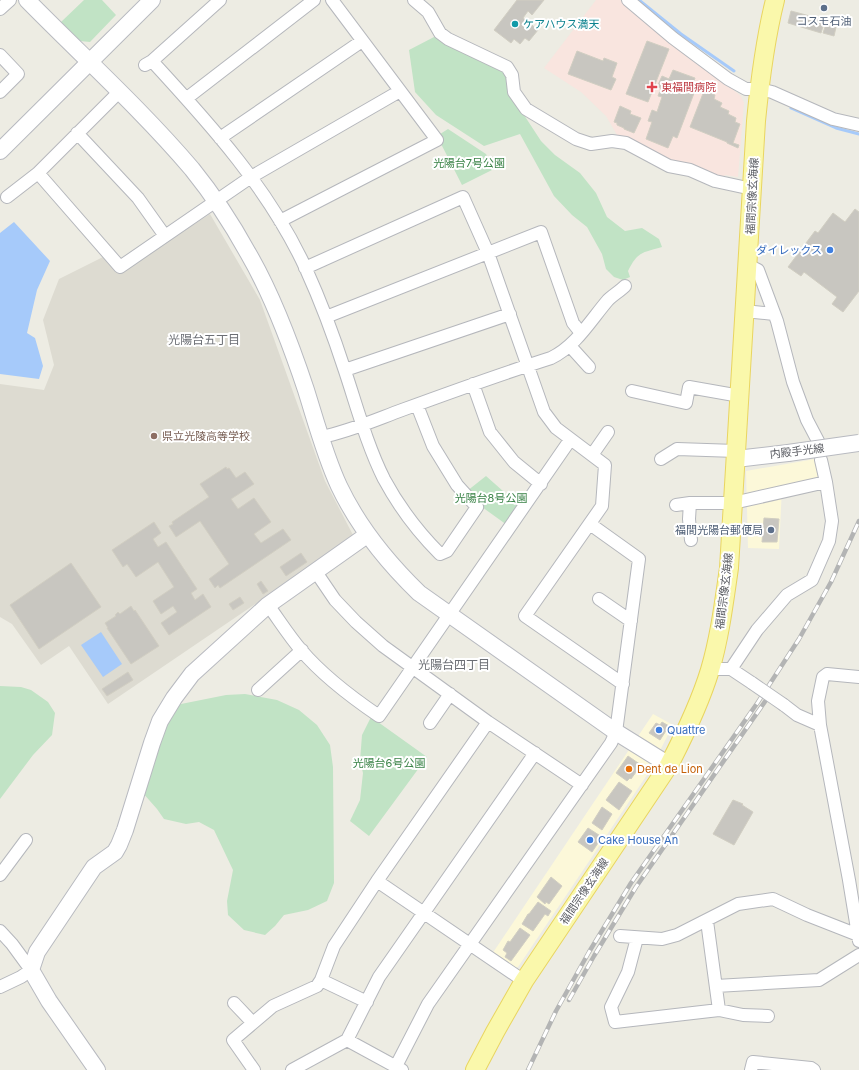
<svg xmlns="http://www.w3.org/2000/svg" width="859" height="1070" font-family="Inter,'Noto Sans JP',sans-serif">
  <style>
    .commercial { fill: #fcf8d9 }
    .education { fill: #dddbd1 }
    .medical { fill: #f9e5df }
    .green { fill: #c1e3c5 }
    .water { fill: #a6cafa }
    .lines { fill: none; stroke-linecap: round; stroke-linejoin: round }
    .stream { stroke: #a6cafa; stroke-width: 3 }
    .building { fill: #c8c6c0; stroke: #d1cec2 }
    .street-casing { stroke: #b5b7bc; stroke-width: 14 }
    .secondary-casing { stroke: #b8bac0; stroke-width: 18 }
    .primary-casing { stroke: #e9d560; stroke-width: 20 }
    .street { stroke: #fff; stroke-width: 12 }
    .secondary { stroke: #fff; stroke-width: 16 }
    .primary { stroke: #faf8ab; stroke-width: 18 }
    .rail-casing { stroke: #b3b4b4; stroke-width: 4.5 }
    .rail { stroke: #fff; stroke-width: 3; stroke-dasharray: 9; stroke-linecap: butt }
    .street-bridge-casing { stroke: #b5b7bc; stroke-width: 14; stroke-linecap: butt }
    .secondary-bridge-casing { stroke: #b8bac0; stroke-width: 18; stroke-linecap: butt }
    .street-bridge { stroke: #fff; stroke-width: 12 }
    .secondary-bridge { stroke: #fff; stroke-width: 16 }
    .service-dot { fill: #5c6f8a; stroke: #fff; stroke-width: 1.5 }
    .culture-dot { fill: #0f9aa8; stroke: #fff; stroke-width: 1.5 }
    .health-dot { fill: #e0444e; stroke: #fff; stroke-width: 1.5 }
    .shop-dot { fill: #3f7fe0; stroke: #fff; stroke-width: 1.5 }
    .education-dot { fill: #8d6e63; stroke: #fff; stroke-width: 1.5 }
    .food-dot { fill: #e8710a; stroke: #fff; stroke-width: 1.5 }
    .labels { text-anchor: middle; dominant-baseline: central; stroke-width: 4; stroke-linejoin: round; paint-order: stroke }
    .service-label { font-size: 11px; fill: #4e5e75; stroke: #fff }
    .culture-label { font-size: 11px; fill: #0d838f; stroke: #fff; text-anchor: start }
    .health-label { font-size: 11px; fill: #be3a42; stroke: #fff; text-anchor: start }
    .park-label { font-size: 11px; fill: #3a8347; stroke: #fff }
    .street-label { font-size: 11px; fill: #5b5d63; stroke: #fff }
    .shop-label { font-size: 11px; fill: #366cbe; stroke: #fff; text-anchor: start }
    .education-label { font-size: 11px; fill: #785e54; stroke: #fff; text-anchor: start }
    .food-label { font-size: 11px; fill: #c56008; stroke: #fff; text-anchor: start }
    .neighbourhood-label { font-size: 12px; fill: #6c6f75; stroke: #fff }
  </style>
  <rect width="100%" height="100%" fill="#edece3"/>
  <path class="commercial" d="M815,459l3,21 -36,8 -3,61 -31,-1 -2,-77z
    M653,714l20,11 -24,47 -131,195 -6,1 -20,-14z"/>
  <path class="education" d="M210,214l50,86 65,181 29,56 -246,167 -39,-58 -28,19 -29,-41 -12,-7v-233l44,6 10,-25 -11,-45 16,-41 46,-23 15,16z"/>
  <path class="medical" d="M596,0h24l121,96 3,7 -6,74 -13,-2 -2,3 -55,-18 -51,-25 -11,-19 -25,-24 -37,-24z"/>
  <path class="green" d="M84,0h18l14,15 -26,27 -10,-1 -19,-19z
    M434,37l69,30 13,39 8,9 17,26 14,14 25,18 16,20 11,24 18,14 17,-3 17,11 3,8c-20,6 -24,4 -34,24l2,6 -7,3 -9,-3 -8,-8 -4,-15 -15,-27 -15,-12 -18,-19 -34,-62 -36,12 -48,-31 -21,-23 -6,-42z
    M448,129l38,25 8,15 -32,16 -25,-49z
    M486,476l34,30 -13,19 -25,-18 -15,-16z
    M0,686l21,1 10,3 17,12 7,11 -3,22 -19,20 -33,44z
    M245,694l32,6 22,10 18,15 13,20 3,22 1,116 -7,18 -19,9 -24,5 -9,11 -10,9 -21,-5 -16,-15 -1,-14 6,-31 -19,-40 -15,-8 -13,2 -22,-5 -7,-10 -15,-17 22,-64 12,-23 50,-10z
    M371,717l56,40 -58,79 -19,-15 10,-21 3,-27 -3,-12 2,-26z"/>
  <path class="water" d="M14,222l36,39 -13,29 -10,43 8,5 8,28 -4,13 -39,-5v-141z
    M101,632l21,32 -19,13 -22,-32z"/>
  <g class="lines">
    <path class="stream" d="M639,0l42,34 53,37
      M791,108l45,20 23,6"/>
  </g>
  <path class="building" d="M517,0h27l-12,15 -4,-4 -5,7 15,12 -9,11 -4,-3 -5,6 -6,-5 -3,4 -17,-13z
    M791,11l34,9 -4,13 -33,-10z
    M827,21l10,2 -3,13 -11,-3z
    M647,41l22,8 -21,53 -22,-8z
    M577,51l26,10 1,-3 13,5 -5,14 4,2 -5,11 -43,-16z
    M673,70l22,8 -3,9 4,1 -19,50 -4,-2 -5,12 -22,-9 6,-17 -4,-1 4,-11 5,2 5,-15 -4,-1 3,-8 -4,-1 5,-11 7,3z
    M704,91l11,4 -1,4 8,4 -2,4 9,4 -1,3 8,4 -1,4 5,2 -7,19 6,2 -1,3 -11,-5v-1l-37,-15z
    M620,106l11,5 -1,3 11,4 -7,15 -10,-4v-1l-7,-3v-2l-3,-1z
    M855,209l4,3v79l-16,21 -11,-8 5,-7 -33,-25 -3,4 -13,-9 27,-36 3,2 15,-20 12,9z
    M226,467l1,2 2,-1 7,10 9,-6 9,12 -23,15 7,10 16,-11 17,24 -17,12 7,9 22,-14 8,11 -71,48 -2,-3 -3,3 -6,-9 20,-15 -29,-43 -24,16 -7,-11 4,-2 -1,-2 37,-25 -9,-13z
    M764,518l15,1 -2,23h-15z
    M154,522l7,11 -8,6 5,8 8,-5 31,47 -6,4 4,7 8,-6 8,13 -42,28 -8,-12 16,-11 -4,-6 -12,8 -8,-13 21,-14 -16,-25 -22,15 -9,-13 -4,3 -11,-17z
    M301,553l6,9 -21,14 -6,-9z
    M71,563l30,44 -62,42 -29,-44z
    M261,581l7,10 -5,3 -6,-10z
    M240,597l4,6 -11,7 -4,-6z
    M131,606l3,5 1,-1 24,36 -28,18 -24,-36h1l-3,-5 11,-7 -1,-1 3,-3 2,2z
    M128,672l5,8 -26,16 -5,-7z
    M662,722l7,4 -9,14 -11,-7 7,-10 4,2z
    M628,756l13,9 -10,14 -1,-1 -3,3 -11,-8z
    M619,782l13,9 -13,19 -13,-10z
    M733,800l10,4 -1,1 11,7 -19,33 -21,-11z
    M602,807l10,7 -10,16 -10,-7z
    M588,828l14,9 -10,15 -14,-10z
    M551,877l11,9 -13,18 -3,-2 -1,2 -8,-7z
    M538,902l13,9 -3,5 -3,-2 -12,17 -11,-7 6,-10h1z
    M520,928l10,7 -19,26 -6,-4 2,-4 -4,-3 5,-9 2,1z"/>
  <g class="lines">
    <g class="street-casing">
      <path id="street" d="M414,0l14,12 12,21 8,6 59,28 5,8 2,17 12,17 50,30 15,5 21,-3 14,2 43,23 21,4 25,11 37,8
        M628,0l45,38 55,41 18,10h13l13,3 61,27 26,6
        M0,9l10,-9
        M0,55l18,19 -18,18
        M152,61c58,63 118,129 154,208 15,33 28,68 39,102 12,36 22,74 39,108 14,26 35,54 56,75l7,-3 30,-44 -20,-22 -24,-39 -16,-41
        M145,65l7,-4 68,-61
        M187,98l127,-98
        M77,133l61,65 27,38
        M220,138l142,-97
        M38,173l82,94 131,-90 149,-86
        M7,197l31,-24 81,-81
        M280,221l157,-81 -105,-140
        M748,265l10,5 19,51 16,61 14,38 11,21
        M305,268l158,-71 25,56 56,159 12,16 49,37 -3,41 -77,110 98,68
        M744,311l30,3
        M326,317l215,-85 32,91 8,10
        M570,346l19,21
        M345,370l165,-56
        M473,384l17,48 24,30 27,22
        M632,391l54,12 3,-16 51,9
        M321,437c27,-5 54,-17 81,-27 49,-18 99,-36 149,-52 25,-12 39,-37 57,-58 5,-5 12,-9 17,-14
        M592,455l16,-23
        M661,459l16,-10 59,2
        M690,503l-1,16 2,21
        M676,505l14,-2h43l93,-21
        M316,572l19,28 21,22 27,24 105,76 94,63
        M599,599l32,22
        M268,605c11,15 21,31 33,45 22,26 50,47 78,66l191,-276
        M710,669h21l21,14
        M731,669l26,-39 30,-35 25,-15 17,-39 3,-20 -6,-39 -5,-22
        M859,677l-32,-3 -4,3 -5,24 2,24 29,155 10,61
        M258,690l44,-40
        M784,705l13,10 23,10
        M430,723l20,-29
        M0,875l26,-35
        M377,881l147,100
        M707,921l12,89
        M0,931l12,13 19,26 -10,7 -21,10
        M620,936l42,3 15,-4 61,-31 35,-5 34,16 51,20
        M637,938l-9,34 -17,35 4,15 104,-12 24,5 25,1
        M321,980l46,22
        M716,986l103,-6 40,-25
        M234,1003l19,20
        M347,1040l55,30
        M254,1070l-21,-30 40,-34 44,-20 4,-6 13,-34 43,-65 111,-159
        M292,1070l55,-30 32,-63 156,-224
        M394,1070l34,-66 183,-261 5,-11 23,-173 -49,-35
        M751,1070l2,-8 58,6 3,2"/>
    </g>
    <g class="secondary-casing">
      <path id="secondary" d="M27,0c55,56 114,109 165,169 21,26 40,55 56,84 24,41 43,92 58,137 10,32 19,66 33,96 20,42 47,75 80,107l197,139 53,33
        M0,151l152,-151
        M736,459l52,-6
        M97,1070l-48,-69 -18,-31 6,-18 57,-85 21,-15 4,-7 6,-15 27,-87 8,-22 14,-23 18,-24 76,-69 99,-70"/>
    </g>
    <g class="primary-casing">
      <path id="primary" d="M475,1070l20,-38 29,-51 145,-216c16,-31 31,-62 41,-95 10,-34 14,-68 19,-102l27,-447c4,-41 9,-81 19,-121"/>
    </g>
    <use href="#street" class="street"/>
    <use href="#secondary" class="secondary"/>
    <use href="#primary" class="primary"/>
    <g class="rail-casing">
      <path id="rail" d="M569,1000l25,-44 42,-69 135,-194
        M528,1070l28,-59 33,-59 42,-69 127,-181 41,-63 32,-57 28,-61"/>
    </g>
    <use href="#rail" class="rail"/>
    <g class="street-bridge-casing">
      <path id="street-bridge" d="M752,683l32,22"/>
    </g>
    <g class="secondary-bridge-casing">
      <path id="secondary-bridge" d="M788,453l71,-10"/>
    </g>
    <use href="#street-bridge" class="street-bridge"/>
    <use href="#secondary-bridge" class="secondary-bridge"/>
  </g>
  <g class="service-dot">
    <circle cx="824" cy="8" r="4"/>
    <circle cx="771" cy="530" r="4"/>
  </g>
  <circle class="culture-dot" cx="515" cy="24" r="4"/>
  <path class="health-dot" d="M650 81h4v4h4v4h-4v4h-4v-4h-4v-4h4z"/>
  <g class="shop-dot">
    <circle cx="830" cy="250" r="4"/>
    <circle cx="659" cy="730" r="4"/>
    <circle cx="590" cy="840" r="4"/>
  </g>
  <circle class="education-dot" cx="154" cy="436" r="4"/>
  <circle class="food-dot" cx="629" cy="769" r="4"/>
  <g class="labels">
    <g class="service-label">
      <text x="824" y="21">コスモ石油</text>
      <text x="763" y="530" text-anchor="end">福間光陽台郵便局</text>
    </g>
    <g class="culture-label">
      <text x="523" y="24">ケアハウス満天</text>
    </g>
    <g class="health-label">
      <text x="661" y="87">東福間病院</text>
    </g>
    <g class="park-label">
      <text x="469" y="163">光陽台7号公園</text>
      <text x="491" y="498">光陽台8号公園</text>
      <text x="389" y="763">光陽台6号公園</text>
    </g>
    <g class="street-label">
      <text transform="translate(752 196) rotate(-87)">福間宗像玄海線</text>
      <text transform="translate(797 451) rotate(-7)">内殿手光線</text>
      <text transform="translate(724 591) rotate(-83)">福間宗像玄海線</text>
      <text transform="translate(584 891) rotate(-56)">福間宗像玄海線</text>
    </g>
    <g class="shop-label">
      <text x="822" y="250" text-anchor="end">ダイレックス</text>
      <text x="667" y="730">Quattre</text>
      <text x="598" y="840">Cake House An</text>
    </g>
    <g class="education-label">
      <text x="162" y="436">県立光陵高等学校</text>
    </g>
    <g class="food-label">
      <text x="637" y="769">Dent de Lion</text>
    </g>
    <g class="neighbourhood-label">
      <text x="204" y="339">光陽台五丁目</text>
      <text x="454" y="664">光陽台四丁目</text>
    </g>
  </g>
</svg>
